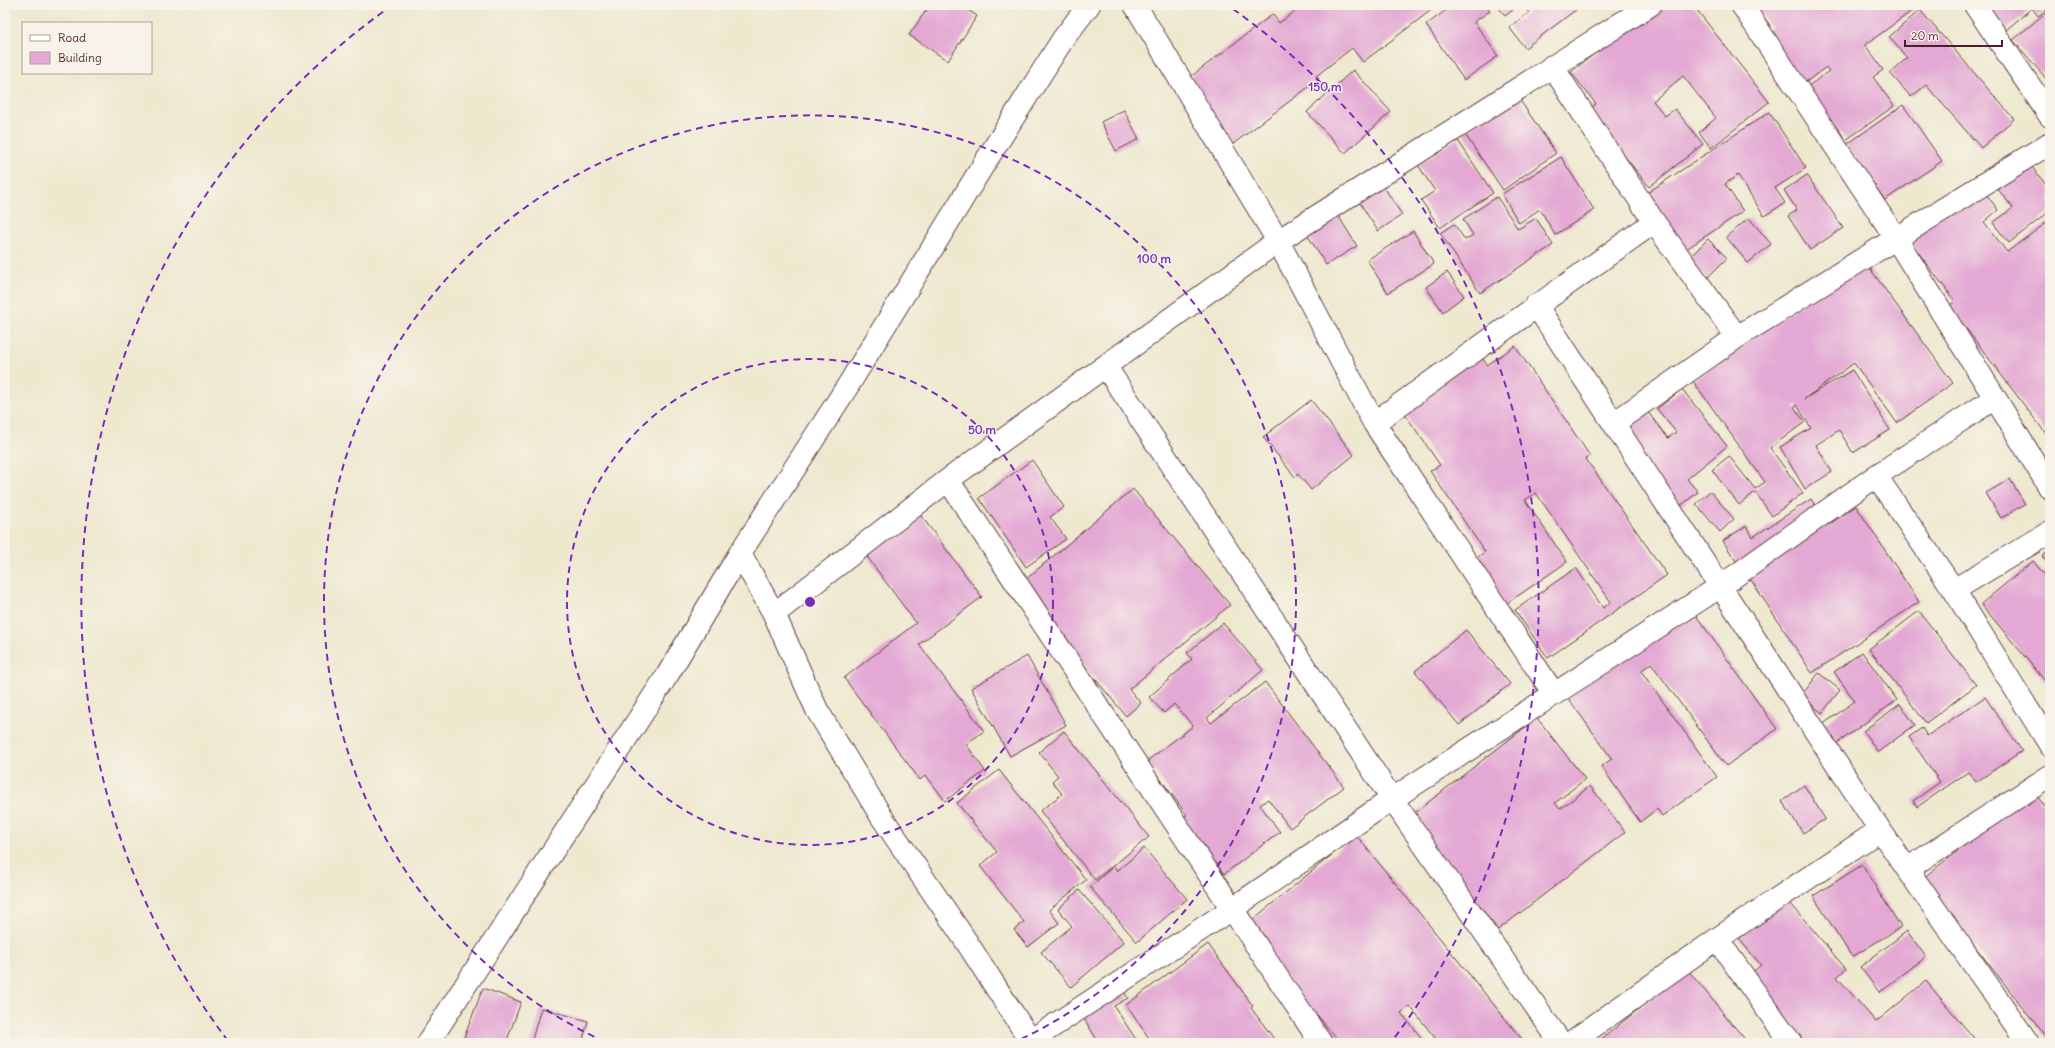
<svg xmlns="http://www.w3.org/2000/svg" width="2055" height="1048" font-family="Delius,sans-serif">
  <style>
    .building { fill: #e3a8d3 }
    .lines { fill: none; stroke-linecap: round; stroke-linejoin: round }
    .minor-casing { stroke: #633d44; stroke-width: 24 }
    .minor { stroke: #fff; stroke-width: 22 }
    .ring { fill: none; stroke: #7b2cbf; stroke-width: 2; stroke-dasharray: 7 5 }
    .centre { fill: #7b2cbf; stroke: #f7f3e8; stroke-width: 2 }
    .ring-label { font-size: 12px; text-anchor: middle; font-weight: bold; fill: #7b2cbf; stroke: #f7f3e8; stroke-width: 3; stroke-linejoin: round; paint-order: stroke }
  </style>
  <rect width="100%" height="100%" fill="#f7f3e8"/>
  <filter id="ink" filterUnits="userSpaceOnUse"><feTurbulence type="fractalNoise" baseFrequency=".025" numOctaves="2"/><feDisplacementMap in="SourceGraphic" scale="8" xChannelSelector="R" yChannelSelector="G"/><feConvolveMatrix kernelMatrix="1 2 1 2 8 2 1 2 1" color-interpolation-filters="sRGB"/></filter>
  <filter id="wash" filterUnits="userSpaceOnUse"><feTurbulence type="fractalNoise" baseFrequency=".012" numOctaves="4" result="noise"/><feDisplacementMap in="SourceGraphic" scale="16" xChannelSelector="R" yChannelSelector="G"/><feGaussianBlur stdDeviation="0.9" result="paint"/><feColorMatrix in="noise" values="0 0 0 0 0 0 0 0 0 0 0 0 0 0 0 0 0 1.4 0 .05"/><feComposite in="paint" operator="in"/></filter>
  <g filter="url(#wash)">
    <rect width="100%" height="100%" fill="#eee8cf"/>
    <g id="blocks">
      <path class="building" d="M930,5h31l16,11 -29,45 -39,-26z
        M1304,5h134l-75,57 -11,-14 -36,28 3,3 -90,68 -48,-63 92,-70 6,9z
        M1453,5h33l4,6 -16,11 24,34 -34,24 -38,-55z
        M1497,5h22l-14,11z
        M1522,5h52l3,4 -52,39 -16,-21 20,-14z
        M1656,5h37l76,97 -58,46 -12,-16 17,-14 -33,-42 -30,25 12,15 10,-7 28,35 -54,43 -61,-77 8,-6 -25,-32z
        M1755,5h165l-55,40 18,25 -10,7 21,29 -48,34 -39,-53 22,-16 -3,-4 -28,21 -39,-53 12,-8z
        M1985,5h65v3l-12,8 -6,-8 -26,22z
        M2050,9v74l-37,-43z
        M1920,10l94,109 -33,29 -55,-63 -15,12 -21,-24 17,-15 -18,-21z
        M1353,70l38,42 -46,41 -38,-41z
        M1517,96l39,57 -53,37 -39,-57z
        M1903,105l39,56 -57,39 -39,-55z
        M1124,110l15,29 -23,12 -15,-29z
        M1769,112l37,56 -31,20 10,15 -21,13 -26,-41 -13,9 18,27 -58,39 -38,-57z
        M1457,139l36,54 -53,35 -19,-28 14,-9 -17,-26z
        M1561,157l33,53 -39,25 -15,-26 -21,14 -17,-29z
        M2025,158l25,32v21l-41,32 -16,-20 20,-15 -20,-25z
        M1807,175l36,53 -33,22 -22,-34 9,-6 -13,-20z
        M1382,184l20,31 -24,16 -20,-31z
        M1980,186l18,24 -14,12 23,30 43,-32v219l-101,-133 6,-5 -46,-61z
        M1497,197l21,32 18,-11 17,27 -73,48 -40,-60 14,-9 11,16 8,-5 -10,-16z
        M1336,212l21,34 -31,19 -21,-34z
        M1749,218l22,26 -23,19 -22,-26z
        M1413,231l21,33 -46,29 -21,-33z
        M1708,239l19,19 -21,21 -19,-19z
        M1863,259l90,124 -56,40 -43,-60 -50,36 48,-29 38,60 -37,23 -14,-23 -23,15 16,27 -27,17 -25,-42 31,-19 -14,-23 -3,2 11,15 -35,26 33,45 -31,23 -17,-24 -16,13 -27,-35 17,-14 26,33 10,-7 -72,-101z
        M1447,272l17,24 -21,16 -17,-25z
        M1515,346l75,110 -4,3 81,116 -119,83 -33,-48 61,-42 27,40 8,-6 -75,-109 -11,7 42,62 -64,44 -31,-45 13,-9 -55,-81 10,-6 -42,-61 80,-52 9,13z
        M1682,389l45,57 -40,33 11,13 -19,15 -60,-73 28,-23 21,27 8,-6 -19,-23z
        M1311,400l43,55 -43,35 -13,-16 -3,3 -32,-40z
        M1032,460l32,47 -14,10 16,22 -40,28 -47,-69z
        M2010,479l15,25 -24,14 -15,-25z
        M1133,489l97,116 -101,84 12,14 -15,13 -108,-130z
        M1710,491l24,28 -14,13 -24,-28z
        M1811,499l17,26 28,-19 63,96 -107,71 -61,-93 -2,1 -26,-40 23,-15 7,11z
        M919,513l63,84 -63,47 65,87 -18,13 19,27 -40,30 -19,-26 -6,5 -76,-102 72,-55 -51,-69z
        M2050,551v16l-8,-11z
        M2033,561l17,20v106l-69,-83z
        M1690,607l87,122 -51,37 -75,-103 -10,8 76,106 -55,39 -5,-7 -17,13 -39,-56 11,-7 -46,-64z
        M1919,611l57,74 -50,38 -57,-74z
        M1223,623l40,47 -56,48 4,5 54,-41 79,105 -54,41 -22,-29 -8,6 20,27 -56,42 -42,-56 5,-3 -40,-54 46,-35 -19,-22 -10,9 -15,-16 43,-38 -5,-6z
        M1466,630l44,54 -51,41 -44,-54z
        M1862,652l35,48 -61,44 -14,-19 33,-24 -21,-29z
        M1027,656l39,69 -56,31 -39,-68z
        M1819,673l21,17 -18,23 -21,-17z
        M1985,697l37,54 -46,31 -8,-10 -51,35 -4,-6 27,-19 -31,-45 13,-9 5,8z
        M1900,704l15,21 -37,27 -15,-21z
        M1537,718l48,61 -30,24 5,6 30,-23 35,46 -127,98 -45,-58 -45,-54z
        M1064,731l85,106 -54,43 -55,-69 22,-17 -10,-13 6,-5 -19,-24z
        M999,770l87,110 -37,30 10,13 -31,24 -14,-17 10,-8 -44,-56 17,-14 -40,-49z
        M1804,785l21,34 -22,14 -21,-32z
        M2033,791l17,22v229l-128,-163z
        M1356,835l169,208h-86l-29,-37 -9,7 25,30h-86l-95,-117z
        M1144,848l43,51 -50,43 -47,-55 24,-21 3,5z
        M1862,865l39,62 -49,30 -39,-61z
        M1079,890l45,52 -53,45 -30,-35 31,-26 -14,-17z
        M1786,898l60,71 -9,8 39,45 50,-41 52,62h-180l-49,-68 12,-10 -22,-26z
        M1907,931l19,26 -47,35 -19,-25z
        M1208,944l45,62 -2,2 26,35h-121l-3,-3 -2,1 -25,-36z
        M1687,969l61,74h-151z
        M1115,978l13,20 -14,8 23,35 -3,2h-35l-24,-39z
        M483,988l38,14 -15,41h-44z
        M541,1008l47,13 -6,22h-51z"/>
    </g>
  </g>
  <g filter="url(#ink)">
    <use href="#blocks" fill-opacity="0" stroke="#633d44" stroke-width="1"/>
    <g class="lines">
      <g class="minor-casing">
        <path id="minor" d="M1135,5l143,236 96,182 180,271
          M1975,5l75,111
          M1552,66l102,156 83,115
          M1536,305l344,525 148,213
          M1106,367l286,432 169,244
          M1995,398l55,90
          M1374,423l280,-201
          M1614,423l123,-86 313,-194
          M1876,476l78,114 96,155
          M948,480l373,563
          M740,553l34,61 43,96 64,106 81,119 70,108
          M1954,590l96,-58
          M774,614l174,-134 330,-239 372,-236
          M1907,869l143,-93
          M1717,939l74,104
          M1030,1041l202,-132 160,-110 329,-213 155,-110 119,-78 -100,-161 -153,-232
          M428,1043l240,-369 72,-121 109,-169 133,-217 81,-128 26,-34
          M1570,1043l147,-104 163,-109"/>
      </g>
      <use href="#minor" class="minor"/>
    </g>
  </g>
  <g class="ring">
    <circle cx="810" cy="602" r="243"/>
    <path d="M605 1042A486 486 0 1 1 1015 1042"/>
    <path d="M228 1041A729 729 0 0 1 387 9M1233 9A729 729 0 0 1 1392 1041"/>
  </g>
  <circle cx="810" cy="602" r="6" class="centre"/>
  <g class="ring-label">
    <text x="1325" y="91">150 m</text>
    <text x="1154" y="263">100 m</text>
    <text x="982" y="434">50 m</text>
  </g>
  <rect width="2055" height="1048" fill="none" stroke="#f7f3e8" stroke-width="20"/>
  <rect x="22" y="22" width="130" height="52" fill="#f7f3e8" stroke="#b29e9c"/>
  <rect x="30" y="35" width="20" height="6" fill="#ffffff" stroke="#b29e9c"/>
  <text x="58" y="42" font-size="12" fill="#4a1f2b">Road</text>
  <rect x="30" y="52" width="20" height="12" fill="#e3a8d3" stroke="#b29e9c"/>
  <text x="58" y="62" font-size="12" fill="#4a1f2b">Building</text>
  <path d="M1905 40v6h97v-6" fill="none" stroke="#4a1f2b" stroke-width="2"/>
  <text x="1911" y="40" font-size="12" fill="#4a1f2b" stroke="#f7f3e8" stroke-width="3" paint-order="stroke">20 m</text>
</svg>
